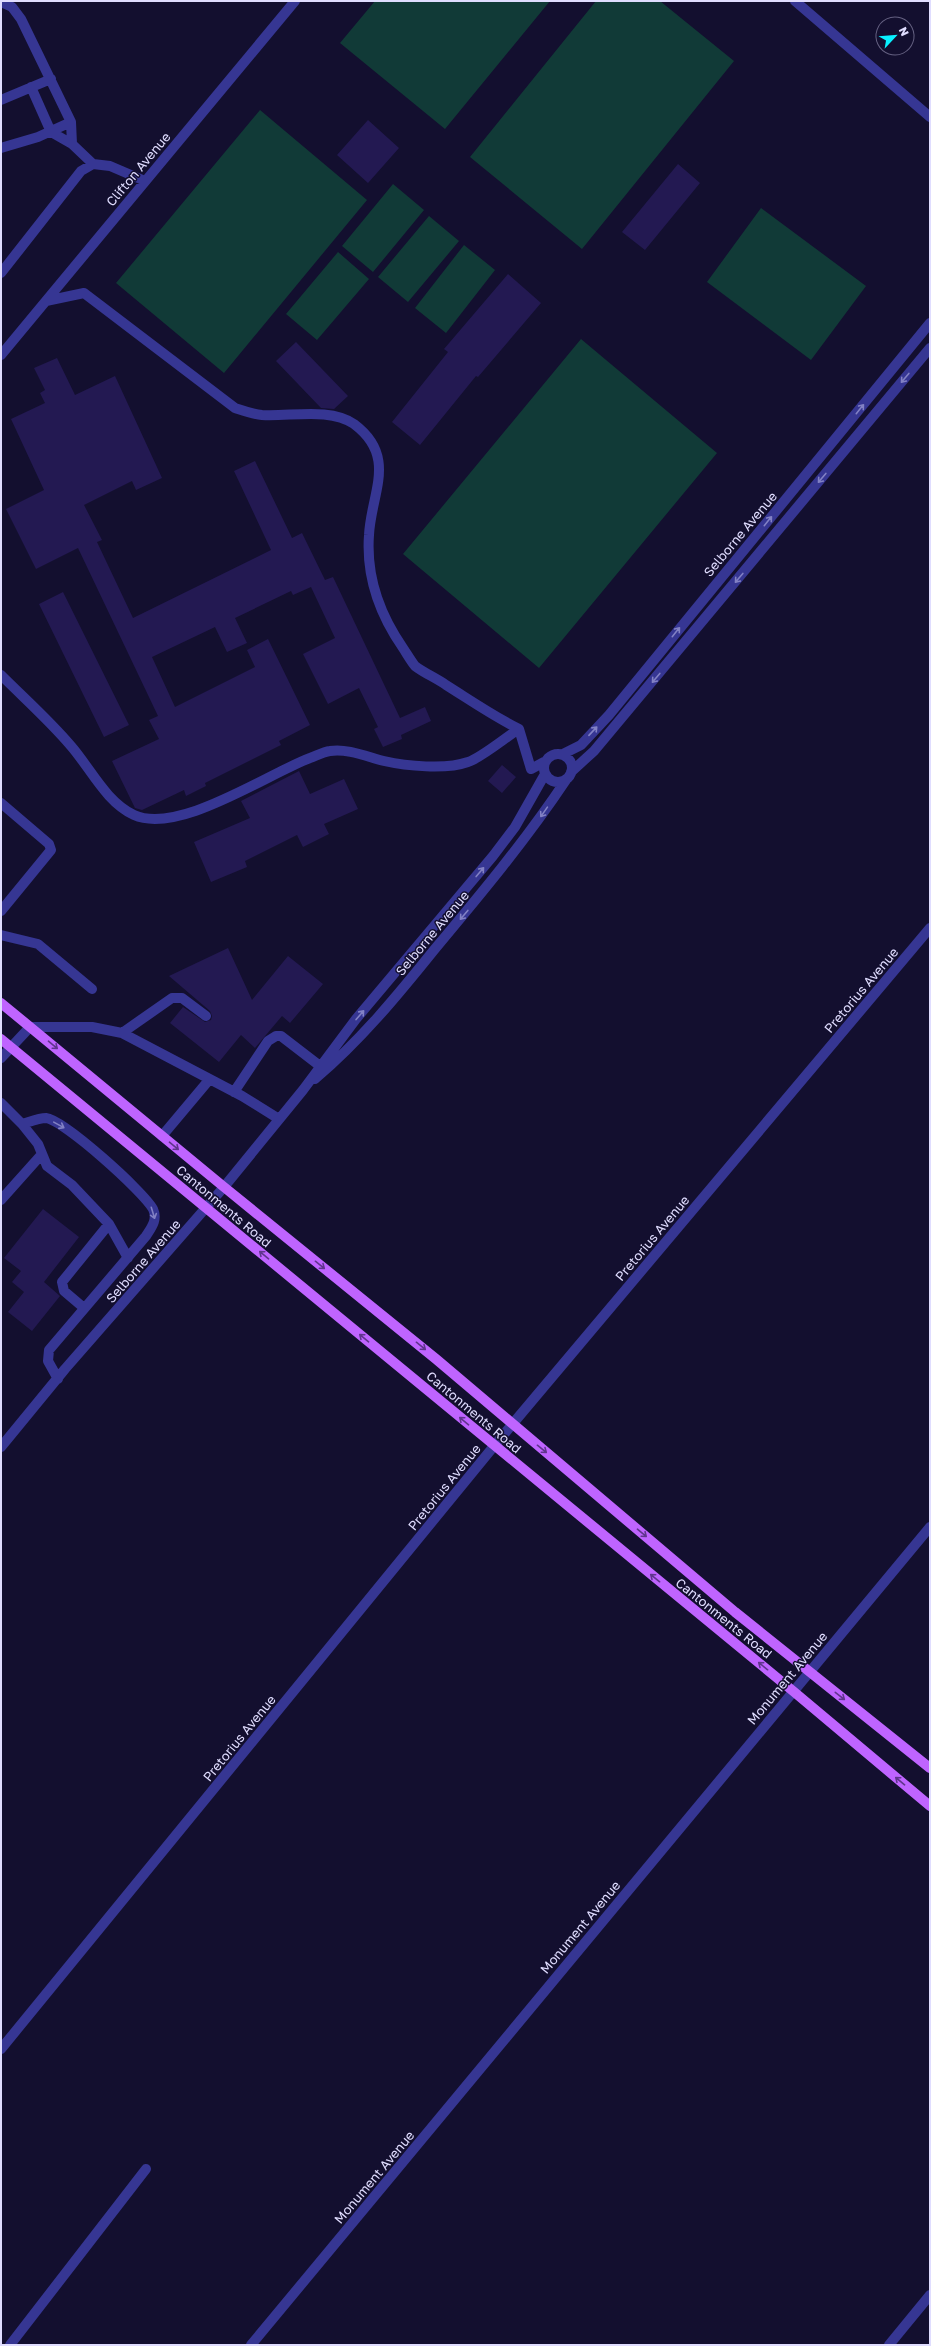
<svg xmlns="http://www.w3.org/2000/svg" width="931" height="2346" font-family="'Golos Text',sans-serif">
  <style>
    .green { fill: #113a37 }
    .building { fill: #231952 }
    .lines { fill: none; stroke-linecap: round; stroke-linejoin: round }
    .minor { stroke: #363693; stroke-width: 10 }
    .major { stroke: #bf64ff; stroke-width: 10 }
    .oneway { stroke: #8281c4 }
    .oneway2 { stroke: #60358d }
    .labels { text-anchor: middle; dominant-baseline: central; stroke-width: 3; stroke-linejoin: round; paint-order: stroke }
    .street-label { font-size: 13px; fill: #e0ddff; stroke: #130f2f }
  </style>
  <rect width="100%" height="100%" fill="#130f2f"/>
  <path class="green" d="M375,1h175l-105,128 -105,-86z
    M596,1h64l74,60 -152,188 -112,-92z
    M260,110l107,90 -143,173 -108,-90z
    M393,184l31,26 -51,62 -31,-26z
    M761,208l105,78 -55,74 -104,-78z
    M429,216l30,25 -51,61 -30,-25z
    M464,245l31,25 -49,63 -31,-25z
    M338,252l31,27 -52,61 -31,-26z
    M581,339l136,114 -178,215 -136,-114z"/>
  <path class="building" d="M368,120l31,28 -31,35 -31,-28z
    M678,164l22,19 -55,67 -23,-18z
    M508,274l33,29 -63,74 -2,-1 -56,69 -28,-23 56,-70 -4,-3z
    M296,342l52,54 -14,13 -13,-1 -45,-47z
    M57,358l18,37 40,-19 47,102 -26,12 -4,-9 -48,24 18,35 -5,2 36,76 138,-68 -37,-79 21,-10 37,77 10,-5 23,47 8,-3 67,141 25,-11 6,14 -30,14 1,4 -19,8 -9,-18 4,-2 -19,-39 -31,16 -25,-50 32,-16 -24,-51 -18,8 -2,-4 -56,27 12,25 -20,9 -12,-25 -63,30 23,50 80,-40 -8,-17 21,-11 42,86 -31,16 2,4 -76,38 1,3 -20,10 -2,-6 -42,20 -7,-2 -23,-47 47,-22 -10,-19 9,-4 -80,-168 -42,21 -30,-60 38,-19 -33,-71 34,-16 -5,-10 5,-3 -11,-22z
    M63,592l66,133 -25,12 -65,-133z
    M502,765l14,12 -14,16 -14,-12z
    M299,771l11,23 34,-15 14,30 -34,15 5,10 -26,13 -6,-12 -52,26 2,6 -36,15 -17,-40 56,-24 -9,-17z
    M228,948l24,52 36,-44 35,28 -33,39 -8,-7 -27,32 -14,-13 -22,27 -49,-39 13,-16 22,15 6,-2 1,-4 -2,-5 -41,-35z
    M43,1209l36,28 -35,45 16,14 -28,35 -24,-19 16,-20 -12,-10 9,-11 -17,-13z"/>
  <g class="lines">
    <path class="minor" d="M795,1l135,116
      M1,2l11,5 9,12 50,103 1,22 21,20
      M31,87l20,45 21,12
      M1,100l50,-21
      M1,148l37,-11 33,-15
      M1,273l80,-102 12,-7 17,2 35,15
      M46,301l38,-8 151,115c9,3 17,6 27,7 27,2 68,-8 92,9 44,33 17,69 15,111 -3,41 11,80 34,113 4,6 8,13 12,18 9,7 21,12 31,19 24,15 47,31 73,44l12,40 13,-7
      M1,355l294,-354
      M1,675c23,23 49,46 70,71 20,23 35,56 63,69 45,20 133,-41 176,-57 6,-2 13,-6 20,-7 17,-3 38,6 54,10 22,5 62,9 84,1 13,-4 38,-25 51,-33
      M563,754l18,-9 28,-30 321,-392
      M544 768a14 14 0 1 1 28 0a14 14 0 1 1-28 0Z
      M571,772l23,-21 336,-403
      M1,803l48,41 2,6 -50,61
      M1,935l37,9 54,45
      M122,1033l50,-35h10l24,18
      M1,1058l29,-31h62l30,6 120,63 37,23
      M315,1079c45,-38 82,-83 119,-129 46,-55 92,-110 132,-170
      M234,1092l34,-51 8,-5h5l39,30
      M1,1103l21,21 16,20 9,22 25,19 37,39 19,34
      M22,1124c7,-2 17,-6 24,-6 18,2 98,74 107,91 5,11 -2,19 -7,27l-97,114 -1,11 10,18
      M162,1136l47,-56
      M1,1200l41,-46
      M84,1308l-20,-17 -2,-9 47,-58
      M1,1447l64,-78 159,-182 79,-97 53,-71 137,-163 22,-29 30,-53
      M1,2049l493,-603 436,-518
      M10,2345l136,-176
      M251,2345l679,-818
      M889,2345l41,-50"/>
    <path class="major" d="M1,1003l223,184 212,172 299,253 195,156
      M1,1039l792,652 137,115"/>
  </g>
  <defs><path id="oneway-shaft" d="M-6 0H5M1.5-3L5.5 0L1.5 3" fill="none" stroke-width="1.6" stroke-linecap="round" stroke-linejoin="round"/></defs>
  <g class="oneway">
    <use href="#oneway-shaft" transform="translate(905 378) rotate(130)"/>
    <use href="#oneway-shaft" transform="translate(860 409) rotate(-51)"/>
    <use href="#oneway-shaft" transform="translate(822 478) rotate(130)"/>
    <use href="#oneway-shaft" transform="translate(768 521) rotate(-51)"/>
    <use href="#oneway-shaft" transform="translate(739 578) rotate(130)"/>
    <use href="#oneway-shaft" transform="translate(676 632) rotate(-51)"/>
    <use href="#oneway-shaft" transform="translate(656 678) rotate(130)"/>
    <use href="#oneway-shaft" transform="translate(593 731) rotate(-47)"/>
    <use href="#oneway-shaft" transform="translate(544 812) rotate(125)"/>
    <use href="#oneway-shaft" transform="translate(480 872) rotate(-50)"/>
    <use href="#oneway-shaft" transform="translate(464 915) rotate(130)"/>
    <use href="#oneway-shaft" transform="translate(360 1015) rotate(-49)"/>
    <use href="#oneway-shaft" transform="translate(59 1125) rotate(29)"/>
    <use href="#oneway-shaft" transform="translate(153 1213) rotate(73)"/>
  </g>
  <g class="oneway2">
    <use href="#oneway-shaft" transform="translate(53 1045) rotate(40)"/>
    <use href="#oneway-shaft" transform="translate(174 1146) rotate(40)"/>
    <use href="#oneway-shaft" transform="translate(264 1255) rotate(-140)"/>
    <use href="#oneway-shaft" transform="translate(320 1265) rotate(39)"/>
    <use href="#oneway-shaft" transform="translate(364 1338) rotate(-140)"/>
    <use href="#oneway-shaft" transform="translate(421 1346) rotate(39)"/>
    <use href="#oneway-shaft" transform="translate(464 1421) rotate(-140)"/>
    <use href="#oneway-shaft" transform="translate(542 1449) rotate(39)"/>
    <use href="#oneway-shaft" transform="translate(642 1533) rotate(40)"/>
    <use href="#oneway-shaft" transform="translate(655 1578) rotate(-141)"/>
    <use href="#oneway-shaft" transform="translate(763 1666) rotate(-141)"/>
    <use href="#oneway-shaft" transform="translate(840 1696) rotate(38)"/>
    <use href="#oneway-shaft" transform="translate(900 1781) rotate(-140)"/>
  </g>
  <g class="labels">
    <g class="street-label">
      <text transform="translate(138 169) rotate(-50)">Clifton Avenue</text>
      <text transform="translate(740 534) rotate(-50)">Selborne Avenue</text>
      <text transform="translate(432 933) rotate(-50)">Selborne Avenue</text>
      <text transform="translate(861 990) rotate(-50)">Pretorius Avenue</text>
      <text transform="translate(224 1206) rotate(40)">Cantonments Road</text>
      <text transform="translate(652 1238) rotate(-50)">Pretorius Avenue</text>
      <text transform="translate(143 1261) rotate(-49)">Selborne Avenue</text>
      <text transform="translate(474 1412) rotate(40)">Cantonments Road</text>
      <text transform="translate(444 1487) rotate(-51)">Pretorius Avenue</text>
      <text transform="translate(724 1618) rotate(39)">Cantonments Road</text>
      <text transform="translate(787 1678) rotate(-50)">Monument Avenue</text>
      <text transform="translate(239 1738) rotate(-51)">Pretorius Avenue</text>
      <text transform="translate(580 1927) rotate(-50)">Monument Avenue</text>
      <text transform="translate(374 2177) rotate(-50)">Monument Avenue</text>
    </g>
  </g>
  <rect width="931" height="2346" fill="none" stroke="#e0ddff" stroke-width="4"/>
  <g transform="translate(895 36) rotate(64)"><circle r="19" fill="#130f2f" stroke="#656182"/>
  <path d="M0-3L7 15L0 10L-7 15Z" fill="#09f0ff"/>
  <text y="-6" font-size="11" font-weight="bold" text-anchor="middle" fill="#e0ddff">N</text>
  </g>
</svg>
